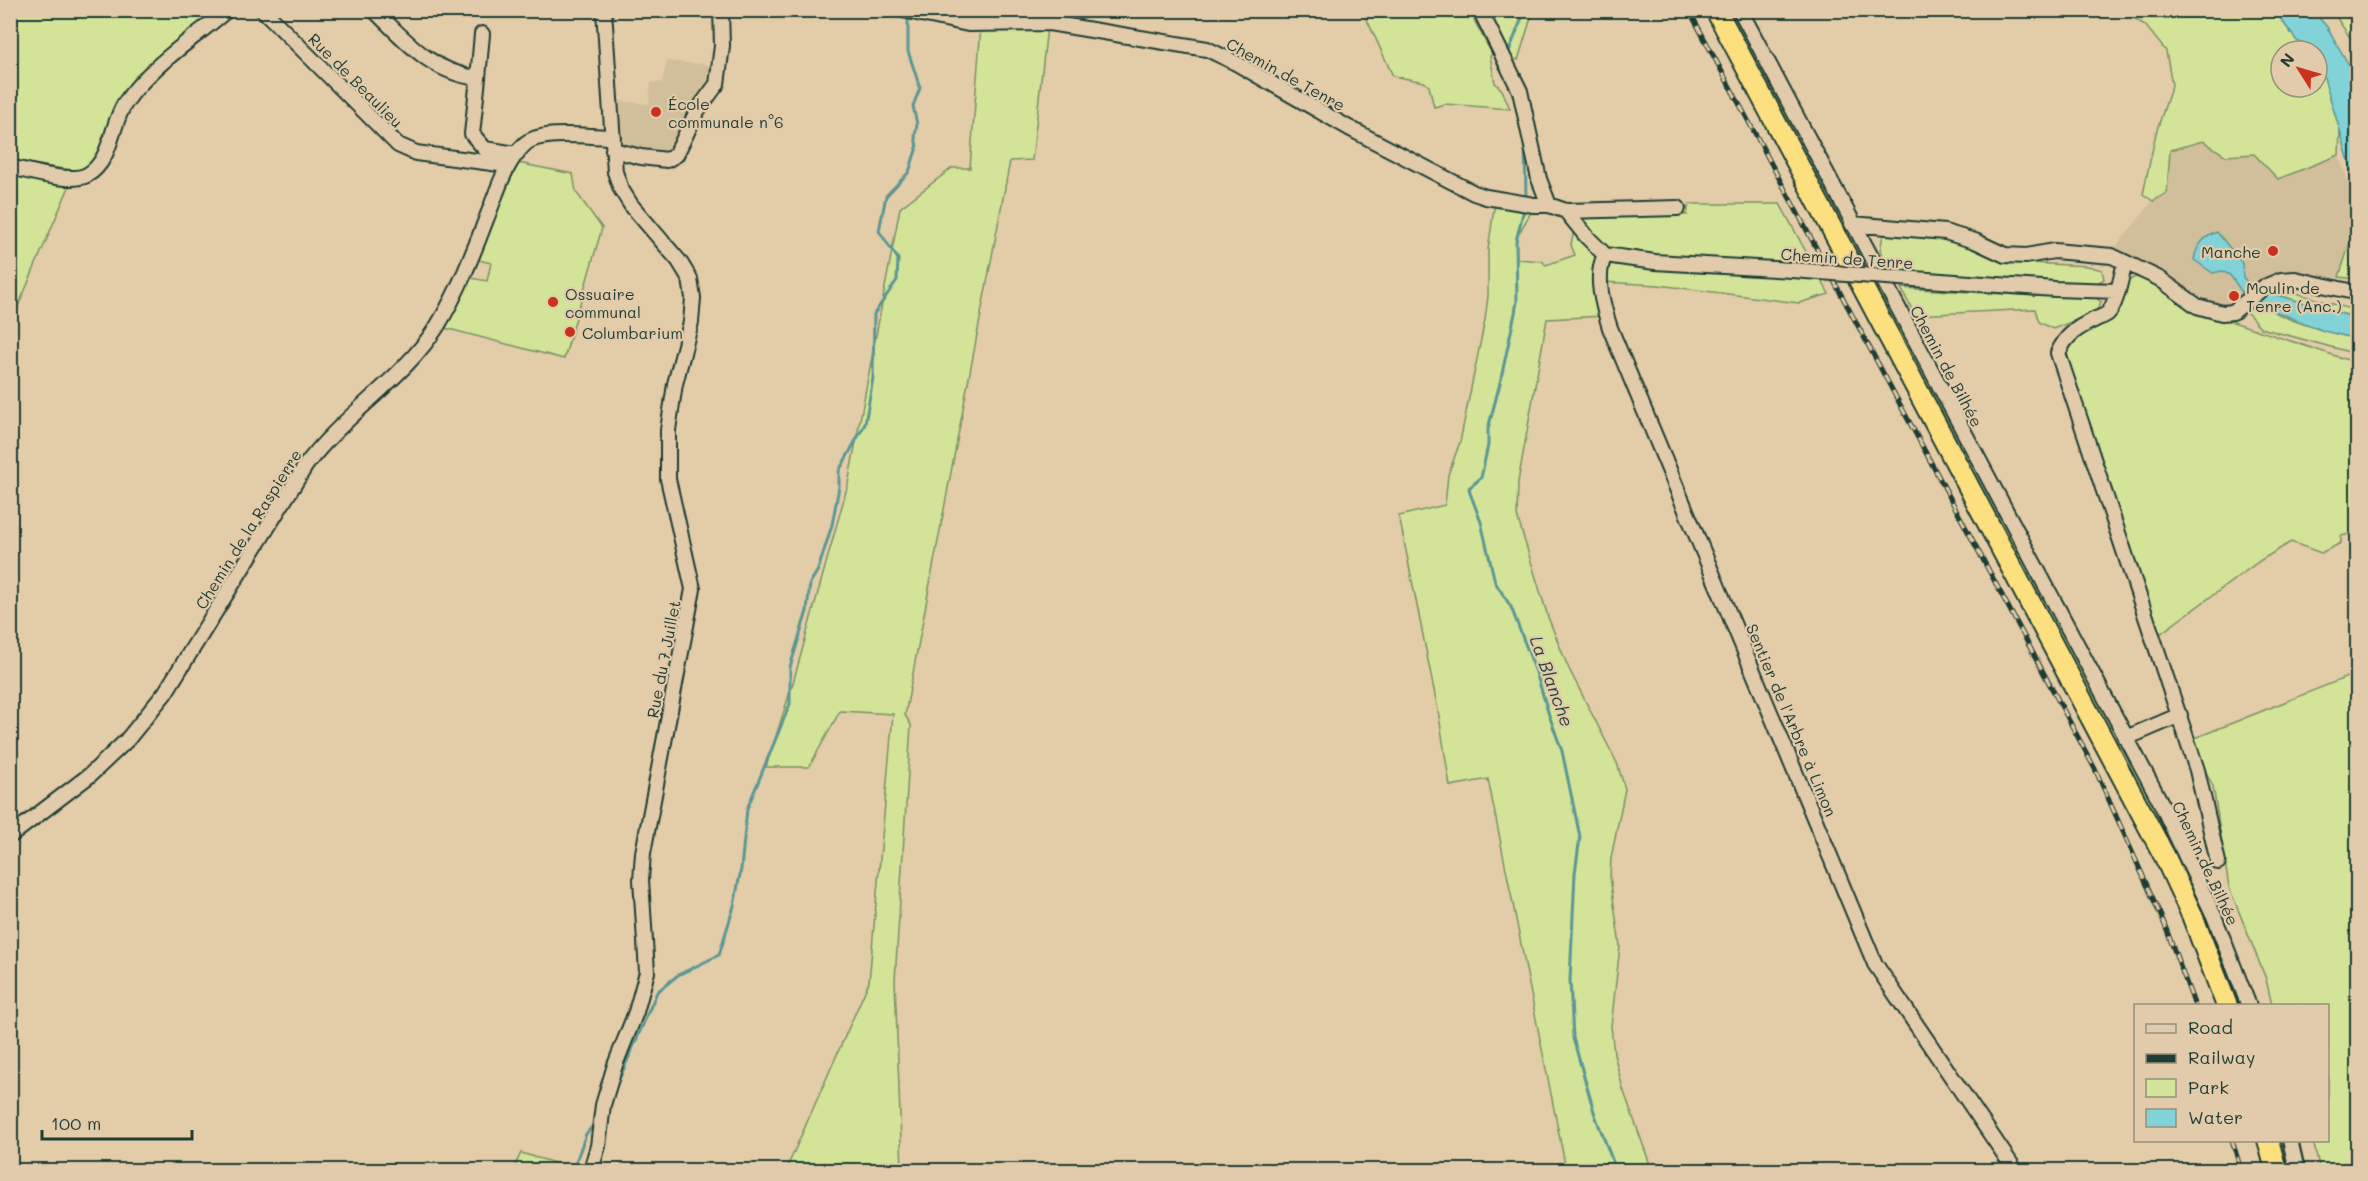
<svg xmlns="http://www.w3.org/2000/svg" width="2368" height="1181" font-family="Mali,sans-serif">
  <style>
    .built { fill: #d1bf9b }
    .green { fill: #d3e397; stroke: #799066; stroke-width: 1.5 }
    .water { fill: #82d3d8; stroke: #5a9796; stroke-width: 1.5 }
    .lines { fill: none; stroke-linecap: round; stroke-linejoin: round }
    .stream { stroke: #5a9796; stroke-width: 3 }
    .minor-casing { stroke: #1f3d34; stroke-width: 18 }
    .highway-casing { stroke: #1f3d34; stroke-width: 24 }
    .minor { stroke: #e1cbaa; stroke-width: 14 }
    .highway { stroke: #fce080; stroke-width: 20 }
    .rail-casing { stroke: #1f3d34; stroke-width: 5 }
    .rail { stroke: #e1cbaa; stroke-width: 3; stroke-dasharray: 9; stroke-linecap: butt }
    .minor-bridge-casing { stroke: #1f3d34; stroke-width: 18; stroke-linecap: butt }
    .minor-bridge { stroke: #e1cbaa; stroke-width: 14 }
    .poi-dot { fill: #c8321e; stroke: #e1cbaa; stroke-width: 2 }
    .labels { text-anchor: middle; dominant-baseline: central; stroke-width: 4.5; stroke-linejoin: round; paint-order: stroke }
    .street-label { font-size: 16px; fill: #1f3d34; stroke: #e1cbaa }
    .poi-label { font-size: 16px; fill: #1f3d34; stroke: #e1cbaa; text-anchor: start }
    .water-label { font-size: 18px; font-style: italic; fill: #24443c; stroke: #e1cbaa }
  </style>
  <rect width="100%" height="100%" fill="#e3cca8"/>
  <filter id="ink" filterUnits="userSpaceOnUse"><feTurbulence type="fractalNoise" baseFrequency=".0167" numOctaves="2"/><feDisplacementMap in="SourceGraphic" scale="12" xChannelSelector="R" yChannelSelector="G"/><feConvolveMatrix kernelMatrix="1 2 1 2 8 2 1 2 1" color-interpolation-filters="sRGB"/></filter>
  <g filter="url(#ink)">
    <path class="built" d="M667,61l44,4 -8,30 -33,59 -31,-2 -14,-5 -5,-13v-33l29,3 2,-21 11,-1z
      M2203,141l23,15 28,-3 24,26 61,-24 18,54v11l-18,57 -10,5 -37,-11 -19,6 -42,29h-13l-21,-6 -36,-28 -48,-22 40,-49 14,-8 3,-43z"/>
    <path class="green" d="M10,11h208l-86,75 -32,71 -15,15 -74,-11z
      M1363,11h106l23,43 -2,2 5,27 7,7 8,19 -65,-5 -11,3 -5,-21 -5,-4 -31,-6z
      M1484,11h49l-15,49 -7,-2z
      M1727,11h8l435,819 75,175h-8l-43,-108 -30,-62z
      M2122,11h153l22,30 9,4 3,6h-28v36h36v-22l6,9 17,56 -1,25 -61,24 -24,-25 -28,2 -23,-15 -33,9 -3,43 -14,8 -10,-7 13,-61 16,-48 -6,-34 -21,-26z
      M2332,11h25v20l-8,5z
      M981,26l66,1 -15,133 -22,1 -105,554 6,10 -16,255 7,190h-116l83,-188 24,-268 -53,-3 -31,56h-43l27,-84 55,-199 52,-276 52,-40h18z
      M518,163l55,11 3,18 26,36 -38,131 -119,-31 26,-50 16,3 4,-18 -16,-4 32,-77z
      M11,170l60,12 -60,141z
      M1495,202l38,7 -17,29 1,21 25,2 4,4 29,-10 -4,-10 6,-31 110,1 2,-11h91l49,90 -30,9 -141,-18 -55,-3 1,34 -57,3 -29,163 -1,34 31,101 20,50 49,96 8,26 -14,69 -1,19 10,69 -9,80 3,28 9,35 29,81h-120l33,-6 -77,-385 -38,7 -12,-76 -39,-194 46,-11 3,-30 12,-33 25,-122 3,-24v-46z
      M2357,220v59l-18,-2z
      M1883,235l56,2 72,25 77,4 14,4 2,9 -8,5 -203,-12 -13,-21z
      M2135,277l16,4 37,26 169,56v173l-8,-2 -8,2v7l-20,10 -30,-11 -30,18 -104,76 -94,-281 4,-11 47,-28 11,-33z
      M1901,288l136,8 56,-1 8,7 -5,10 -43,17 -14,-7 -4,-13 -120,6z
      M2275,289l7,5 4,-4 71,21v7l-90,-26z
      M2253,297c21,22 75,35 104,42v15l-96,-26 -19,-21z
      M2357,673v497h-37l-7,-29 15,-1v-134l-56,-1 -6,-26 -37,-92 -16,-101 -23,-46z
      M521,1153l58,17h-66z"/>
    <path class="water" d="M2275,11h38l14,16 23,40 7,21v100l-34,-114 -6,-9v-14h-8l-3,-6 -9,-4z
      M2217,232l25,31 1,14 9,11 105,30v21l-33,-8 -62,-25 -9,-9 -9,-2 -14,-20 -8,-4 -9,2 -19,-13c2,-14 9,-23 23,-28z"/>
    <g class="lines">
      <path class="stream" d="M1509,51l16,-41
        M1525,143l1,55
        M1524,209l-8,32 1,60 -2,12 -15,70 -12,46v16l-7,33 -12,10 1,5 11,29 14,60 16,25 25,65 13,43 13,36 18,86 -5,36 -5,107 3,58 22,77 21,55
        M612,1096l45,-104 21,-17 41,-20 15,-49 7,-37 6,-60 43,-105v-37l17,-56 3,-28 8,-13 14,-45 7,-38v-16l26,-47 8,-46 1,-64 23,-34 1,-21 -19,-28 7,-35 23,-24 8,-25 -2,-11 2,-12 -4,-18 7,-18 -12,-37v-30
        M573,1170l13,-36 11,-13"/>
      <g class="minor-casing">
        <path id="minor" d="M263,10l135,135 18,8 91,12
          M374,10c32,31 58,63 104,68l-6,56 13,15 32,5
          M903,10l65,14 81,-1 158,26 29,14 113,65 125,65 12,4 48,8h15l17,6 112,-3
          M1480,10l40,81 19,88 10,26
          M1740,10l420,791 54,115 35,90
          M478,78l4,-44
          M613,150l28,7 26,3 9,-5 21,-44 20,-27 5,-38 -1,-36
          M10,167c20,4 59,17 77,8 25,-14 24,-51 38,-72 25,-37 68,-64 102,-93
          M1566,211l21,26 18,18 50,7 137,8
          M1852,224l93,8 30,9 30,14 21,1 28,-5 58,5 48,23 37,27 25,7 11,-1 31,-25 17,-7 14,-1 63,14
          M1605,255c-11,21 -2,51 5,73l265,636 140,206
          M2125,263c-4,13 -8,41 -17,50 -3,3 -8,4 -12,6 -18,8 -30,16 -38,34l139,417 21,92
          M1914,279l141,10 62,2
          M2126,738l54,-23
          M10,836l80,-61 37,-35 38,-47 141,-228c39,-52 97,-85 132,-140 20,-33 35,-71 49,-108 10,-24 17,-53 37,-72 15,-16 67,-8 89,-8
          M2290,1140l7,30
          M591,1170l7,-24 5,-41 12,-40 21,-53 11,-40 -6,-92 2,-27 50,-264 -25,-110v-49l7,-46 16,-62 2,-24 -3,-19 -11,-18 -48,-56 -10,-16 -6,-17 -11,-162"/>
      </g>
      <g class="highway-casing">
        <path id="highway" d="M1716,10l449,847 27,58 35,91
          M2268,1140l8,30"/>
      </g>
      <use href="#minor" class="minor"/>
      <use href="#highway" class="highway"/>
      <g class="rail-casing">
        <path id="rail" d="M1689,10l406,759 69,154 31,83
          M2232,1140l9,30"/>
      </g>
      <use href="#rail" class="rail"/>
      <g class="minor-bridge-casing">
        <path id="minor-bridge" d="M1792,270l122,9"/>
      </g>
      <use href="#minor-bridge" class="minor-bridge"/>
    </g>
  </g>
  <g class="poi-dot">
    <circle cx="656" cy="112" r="6"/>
    <circle cx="2273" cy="251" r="6"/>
    <circle cx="2234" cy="296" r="6"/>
    <circle cx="553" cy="302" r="6"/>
    <circle cx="570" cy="332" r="6"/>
  </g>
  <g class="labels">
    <g class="street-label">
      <text transform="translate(1286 74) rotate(29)">Chemin de Tenre</text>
      <text transform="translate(356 80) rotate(45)">Rue de Beaulieu</text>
      <text transform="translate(1847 258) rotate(4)">Chemin de Tenre</text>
      <text transform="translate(1947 366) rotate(62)">Chemin de Bilhée</text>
      <text transform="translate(248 529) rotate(-58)">Chemin de la Raspierre</text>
      <text transform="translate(663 659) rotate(-79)">Rue du 7 Juillet</text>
      <text transform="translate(1792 720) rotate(67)">Sentier de l'Arbre à Limon</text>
      <text transform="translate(2206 863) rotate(65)">Chemin de Bilhée</text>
    </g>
    <g class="poi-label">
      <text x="668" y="103">École<tspan x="668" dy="18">communale n°6</tspan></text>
      <text x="2261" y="251" text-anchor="end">Manche</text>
      <text x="2246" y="287">Moulin de<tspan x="2246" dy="18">Tenre (Anc.)</tspan></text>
      <text x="565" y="293">Ossuaire<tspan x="565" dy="18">communal</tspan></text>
      <text x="582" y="332">Columbarium</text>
    </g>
    <g class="water-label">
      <text transform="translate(1552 681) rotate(70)">La Blanche</text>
    </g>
  </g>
  <rect width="2368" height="1181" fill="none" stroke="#e1cbaa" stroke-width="36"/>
  <rect x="18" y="18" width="2332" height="1145" fill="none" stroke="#1f3d34" stroke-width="2" filter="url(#ink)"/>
  <rect x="2134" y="1004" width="195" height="138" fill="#e1cbaa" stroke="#93927b" stroke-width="1.5"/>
  <rect x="2146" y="1024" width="30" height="9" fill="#e1cbaa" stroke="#93927b" stroke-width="1.5"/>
  <text x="2188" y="1034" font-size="18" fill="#1f3d34">Road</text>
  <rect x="2146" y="1054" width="30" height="9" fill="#1f3d34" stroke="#93927b" stroke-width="1.5"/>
  <text x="2188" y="1064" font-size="18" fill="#1f3d34">Railway</text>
  <rect x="2146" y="1079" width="30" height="18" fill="#d3e397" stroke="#93927b" stroke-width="1.5"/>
  <text x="2188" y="1094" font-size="18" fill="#1f3d34">Park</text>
  <rect x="2146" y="1109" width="30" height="18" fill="#82d3d8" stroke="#93927b" stroke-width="1.5"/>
  <text x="2188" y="1124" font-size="18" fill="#1f3d34">Water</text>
  <g transform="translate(2299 69) rotate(307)"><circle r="28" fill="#e1cbaa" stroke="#93927b" stroke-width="1.5"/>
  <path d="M0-4.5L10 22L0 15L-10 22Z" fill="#c8321e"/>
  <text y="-9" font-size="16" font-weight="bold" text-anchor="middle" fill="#1f3d34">N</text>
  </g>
  <path d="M42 1130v9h150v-9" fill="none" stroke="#1f3d34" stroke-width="3"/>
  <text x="51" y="1130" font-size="18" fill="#1f3d34" stroke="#e1cbaa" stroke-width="4.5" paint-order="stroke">100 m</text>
</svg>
